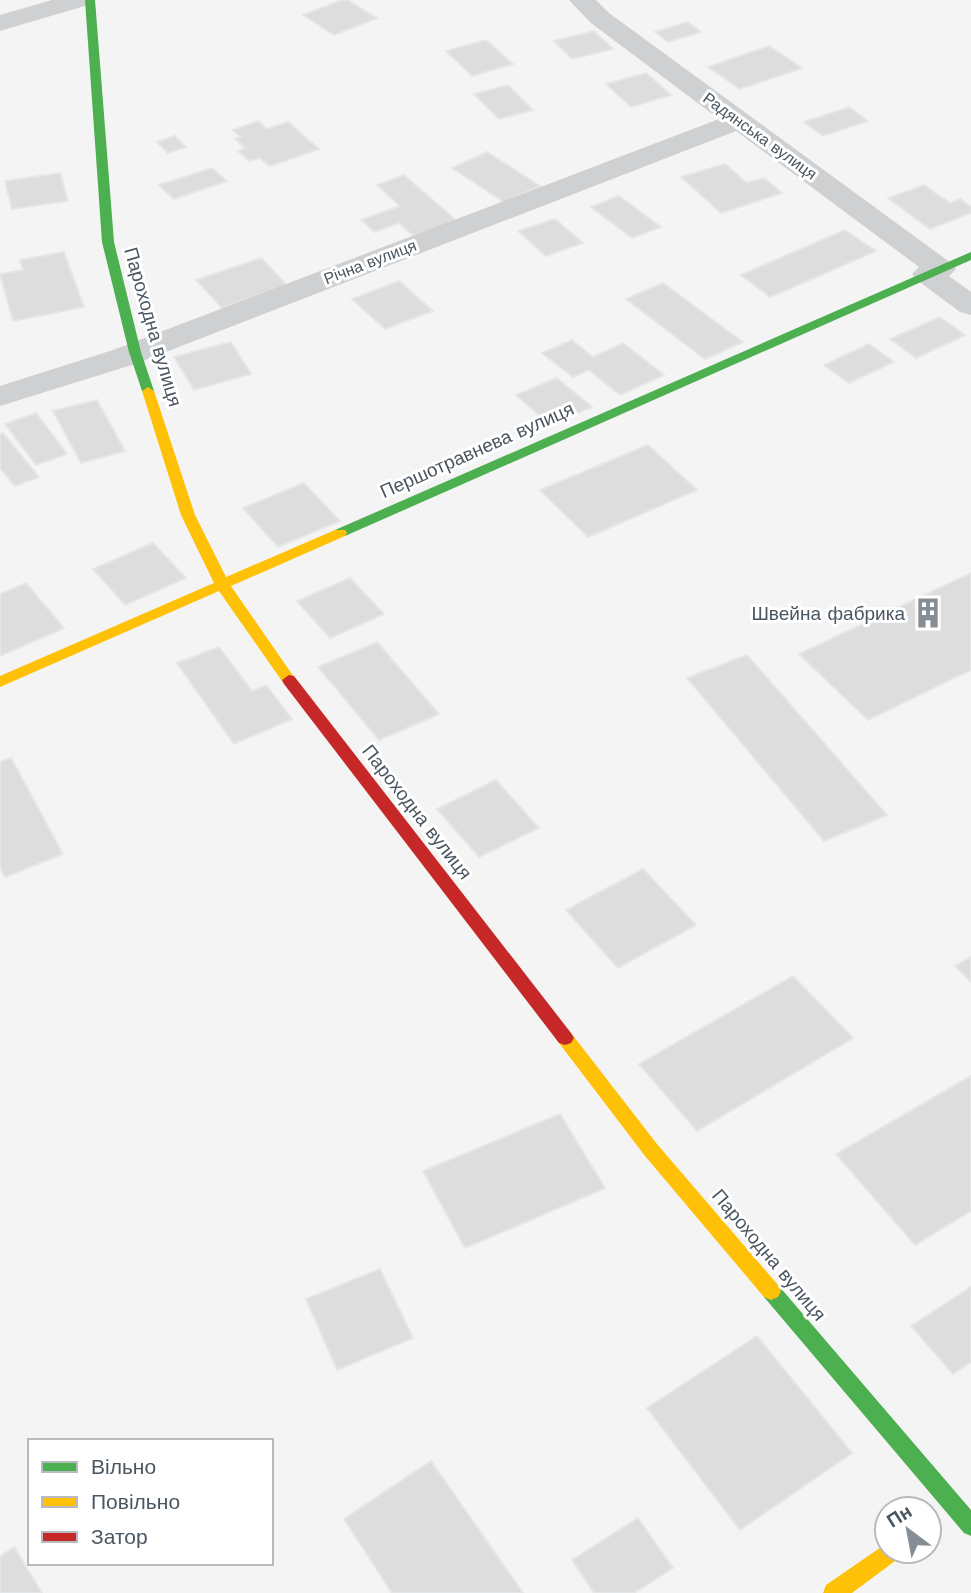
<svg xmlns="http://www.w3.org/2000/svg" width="971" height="1593" font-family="'Work Sans',sans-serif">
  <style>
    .building { fill: #ddddde; stroke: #e5e6e7; stroke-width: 2 }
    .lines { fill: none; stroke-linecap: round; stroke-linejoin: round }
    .street { fill: #ced0d2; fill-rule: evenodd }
    .fast { fill: #4caf50; fill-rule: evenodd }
    .slow { fill: #ffc107; fill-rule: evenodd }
    .jam { fill: #c62828; fill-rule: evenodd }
    .labels { text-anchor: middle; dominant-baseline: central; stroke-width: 6; stroke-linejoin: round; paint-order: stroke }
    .far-street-label { font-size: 16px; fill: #4a5661; stroke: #fff }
    .street-label { font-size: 19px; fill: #4a5661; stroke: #fff }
    .poi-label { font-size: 19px; fill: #4a5661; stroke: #fff; text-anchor: end }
  </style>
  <rect width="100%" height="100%" fill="#f4f4f4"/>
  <path class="building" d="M342,0h5l30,18 -43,17 -31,-20z
    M688,22l13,10 -33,10 -13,-10z
    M594,31l19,18 -41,10 -18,-18z
    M486,40l27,24 -41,12 -26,-25z
    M769,46l33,22 -62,21 -32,-22z
    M646,73l25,22 -40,12 -25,-23z
    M508,85l25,25 -34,9 -25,-25z
    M849,107l19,14 -45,15 -19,-14z
    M258,121l9,8 21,-7 31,27 -49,17 -10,-8 -11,3 -11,-10 7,-3 -10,-9 6,-2 -8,-7z
    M175,136l11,11 -18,6 -11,-11z
    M487,152l53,34 -36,16 -52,-34z
    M725,164l22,19 17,-5 18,15 -61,20 -40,-36z
    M212,168l15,13 -53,18 -15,-14z
    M60,173l8,28 -56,8 -7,-28z
    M404,175l53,46 -43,15 -15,-13 -24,9 -14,-12 39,-14 -23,-21z
    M924,185l26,18 10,-4 11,8v6l-41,16 -42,-31z
    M619,196l42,31 -29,11 -41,-31z
    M555,219l28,24 -37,13 -28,-25z
    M845,230l31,21 -106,46 -29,-22z
    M64,252l20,55 -71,14 -13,-47 23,-4 -3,-10z
    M261,258l26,27 -65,23 -26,-28z
    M399,281l34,30 -48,18 -33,-30z
    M663,283l80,59 -38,17 -79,-60z
    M940,317l25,18 -49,23 -26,-19z
    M572,340l21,17 30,-14 41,32 -44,20 -31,-25 -16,7 -31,-24z
    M231,342l20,32 -57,16 -20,-33z
    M869,344l25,18 -45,21 -25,-18z
    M557,378l35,29 -42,18 -34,-30z
    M97,400l28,51 -44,12 -28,-52z
    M36,413l31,41 -31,11 -31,-41z
    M3,433l36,44 -24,9 -15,-18v-34z
    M648,445l49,45 -109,47 -48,-47z
    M304,483l36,38 -62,26 -35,-39z
    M153,543l33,35 -61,27 -32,-36z
    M971,573v97l-103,50 -69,-66z
    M350,578l34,36 -54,24 -33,-37z
    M26,583l38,45 -64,28v-62z
    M377,642l62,72 -60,26 -61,-73z
    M219,647l33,44 14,-6 26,34 -58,25 -57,-81z
    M747,655l140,160 -63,26 -137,-163z
    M11,758l52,96 -58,23 -5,-9v-106z
    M496,780l43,48 -60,29 -42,-48z
    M643,869l53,56 -78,43 -52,-58z
    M971,957v25l-16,-16z
    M793,976l60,62 -156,93 -58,-67z
    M971,1076v135l-56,34 -79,-91z
    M560,1114l45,74 -140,60 -42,-77z
    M380,1269l33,69 -76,32 -31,-71z
    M971,1287v75l-18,12 -42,-48z
    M757,1336l95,117 -112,77 -93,-122z
    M431,1461l92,132h-131l-48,-74z
    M638,1518l35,50 -39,25h-40l-22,-33z
    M14,1547l28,46h-42v-36z"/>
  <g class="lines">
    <path class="street" d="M52,0h40l-4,5 -88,26v-16z
      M569,0h27l13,13 342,250 5,6 -7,7 22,16v23l-11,-3 -43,-32 -5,-6 7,-7 -183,-136 -601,233 -135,42v-20l113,-36 606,-231 -128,-96z"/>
    <path class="fast" d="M85,0h10l19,242 27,110 13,39 -6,4 -6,-4 -13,-39 -27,-110z
      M971,252v8l-626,276h-10l-2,-3 2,-3z
      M771,1282l7,3 193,225v26l-7,-3 -200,-236 -3,-6 3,-6z"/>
    <path class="slow" d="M148,387l6,4 41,124 31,62 109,-47h10l2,3 -2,3 -114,50 65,94 -7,5 -5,-1 -65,-93 -219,96v-11l214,-93 -33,-68 -39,-124z
      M565,1031l6,2 86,111 121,141 3,6 -3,6 -7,3 -7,-3 -119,-141 -86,-113 -3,-5 3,-5z
      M887,1543v8h15l-3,7 -47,35h-29l3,-8z"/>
    <path class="jam" d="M289,675l5,1 277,357 3,5 -3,5 -6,2 -6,-2 -275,-359 -2,-4z"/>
  </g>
  <defs>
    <g id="building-bare" transform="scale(2.415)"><path d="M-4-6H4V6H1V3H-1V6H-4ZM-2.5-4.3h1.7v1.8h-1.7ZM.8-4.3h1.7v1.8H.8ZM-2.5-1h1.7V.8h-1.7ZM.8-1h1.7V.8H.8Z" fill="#868d94" stroke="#fff" stroke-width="2.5" paint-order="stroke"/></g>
  </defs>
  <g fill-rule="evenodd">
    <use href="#building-bare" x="928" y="613"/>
  </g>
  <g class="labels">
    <g class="far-street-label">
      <text transform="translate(760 136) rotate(36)">Радянська вулиця</text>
      <text transform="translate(370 262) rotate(-21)">Річна вулиця</text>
    </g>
    <g class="street-label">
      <text transform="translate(153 327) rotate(74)">Пароходна вулиця</text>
      <text transform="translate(477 450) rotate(-24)">Першотравнева вулиця</text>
      <text transform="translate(417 812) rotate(52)">Пароходна вулиця</text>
      <text transform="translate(769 1255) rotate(50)">Пароходна вулиця</text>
    </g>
    <g class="poi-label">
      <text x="905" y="613">Швейна фабрика</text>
    </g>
  </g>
  <rect x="28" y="1439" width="245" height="126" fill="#ffffff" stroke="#b7bbc0" stroke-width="2"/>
  <rect x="42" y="1462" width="35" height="10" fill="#4caf50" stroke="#b7bbc0" stroke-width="2"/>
  <text x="91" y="1474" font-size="21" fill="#4a5661">Вільно</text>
  <rect x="42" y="1497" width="35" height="10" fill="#ffc107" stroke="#b7bbc0" stroke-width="2"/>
  <text x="91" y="1509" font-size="21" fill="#4a5661">Повільно</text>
  <rect x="42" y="1532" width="35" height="10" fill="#c62828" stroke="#b7bbc0" stroke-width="2"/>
  <text x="91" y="1544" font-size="21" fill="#4a5661">Затор</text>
  <g transform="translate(908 1530) rotate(328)"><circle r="33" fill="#ffffff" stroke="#b7bbc0" stroke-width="2"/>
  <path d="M0-5L12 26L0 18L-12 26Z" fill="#868d94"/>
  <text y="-10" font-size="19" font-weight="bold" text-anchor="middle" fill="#4a5661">Пн</text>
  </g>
</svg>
